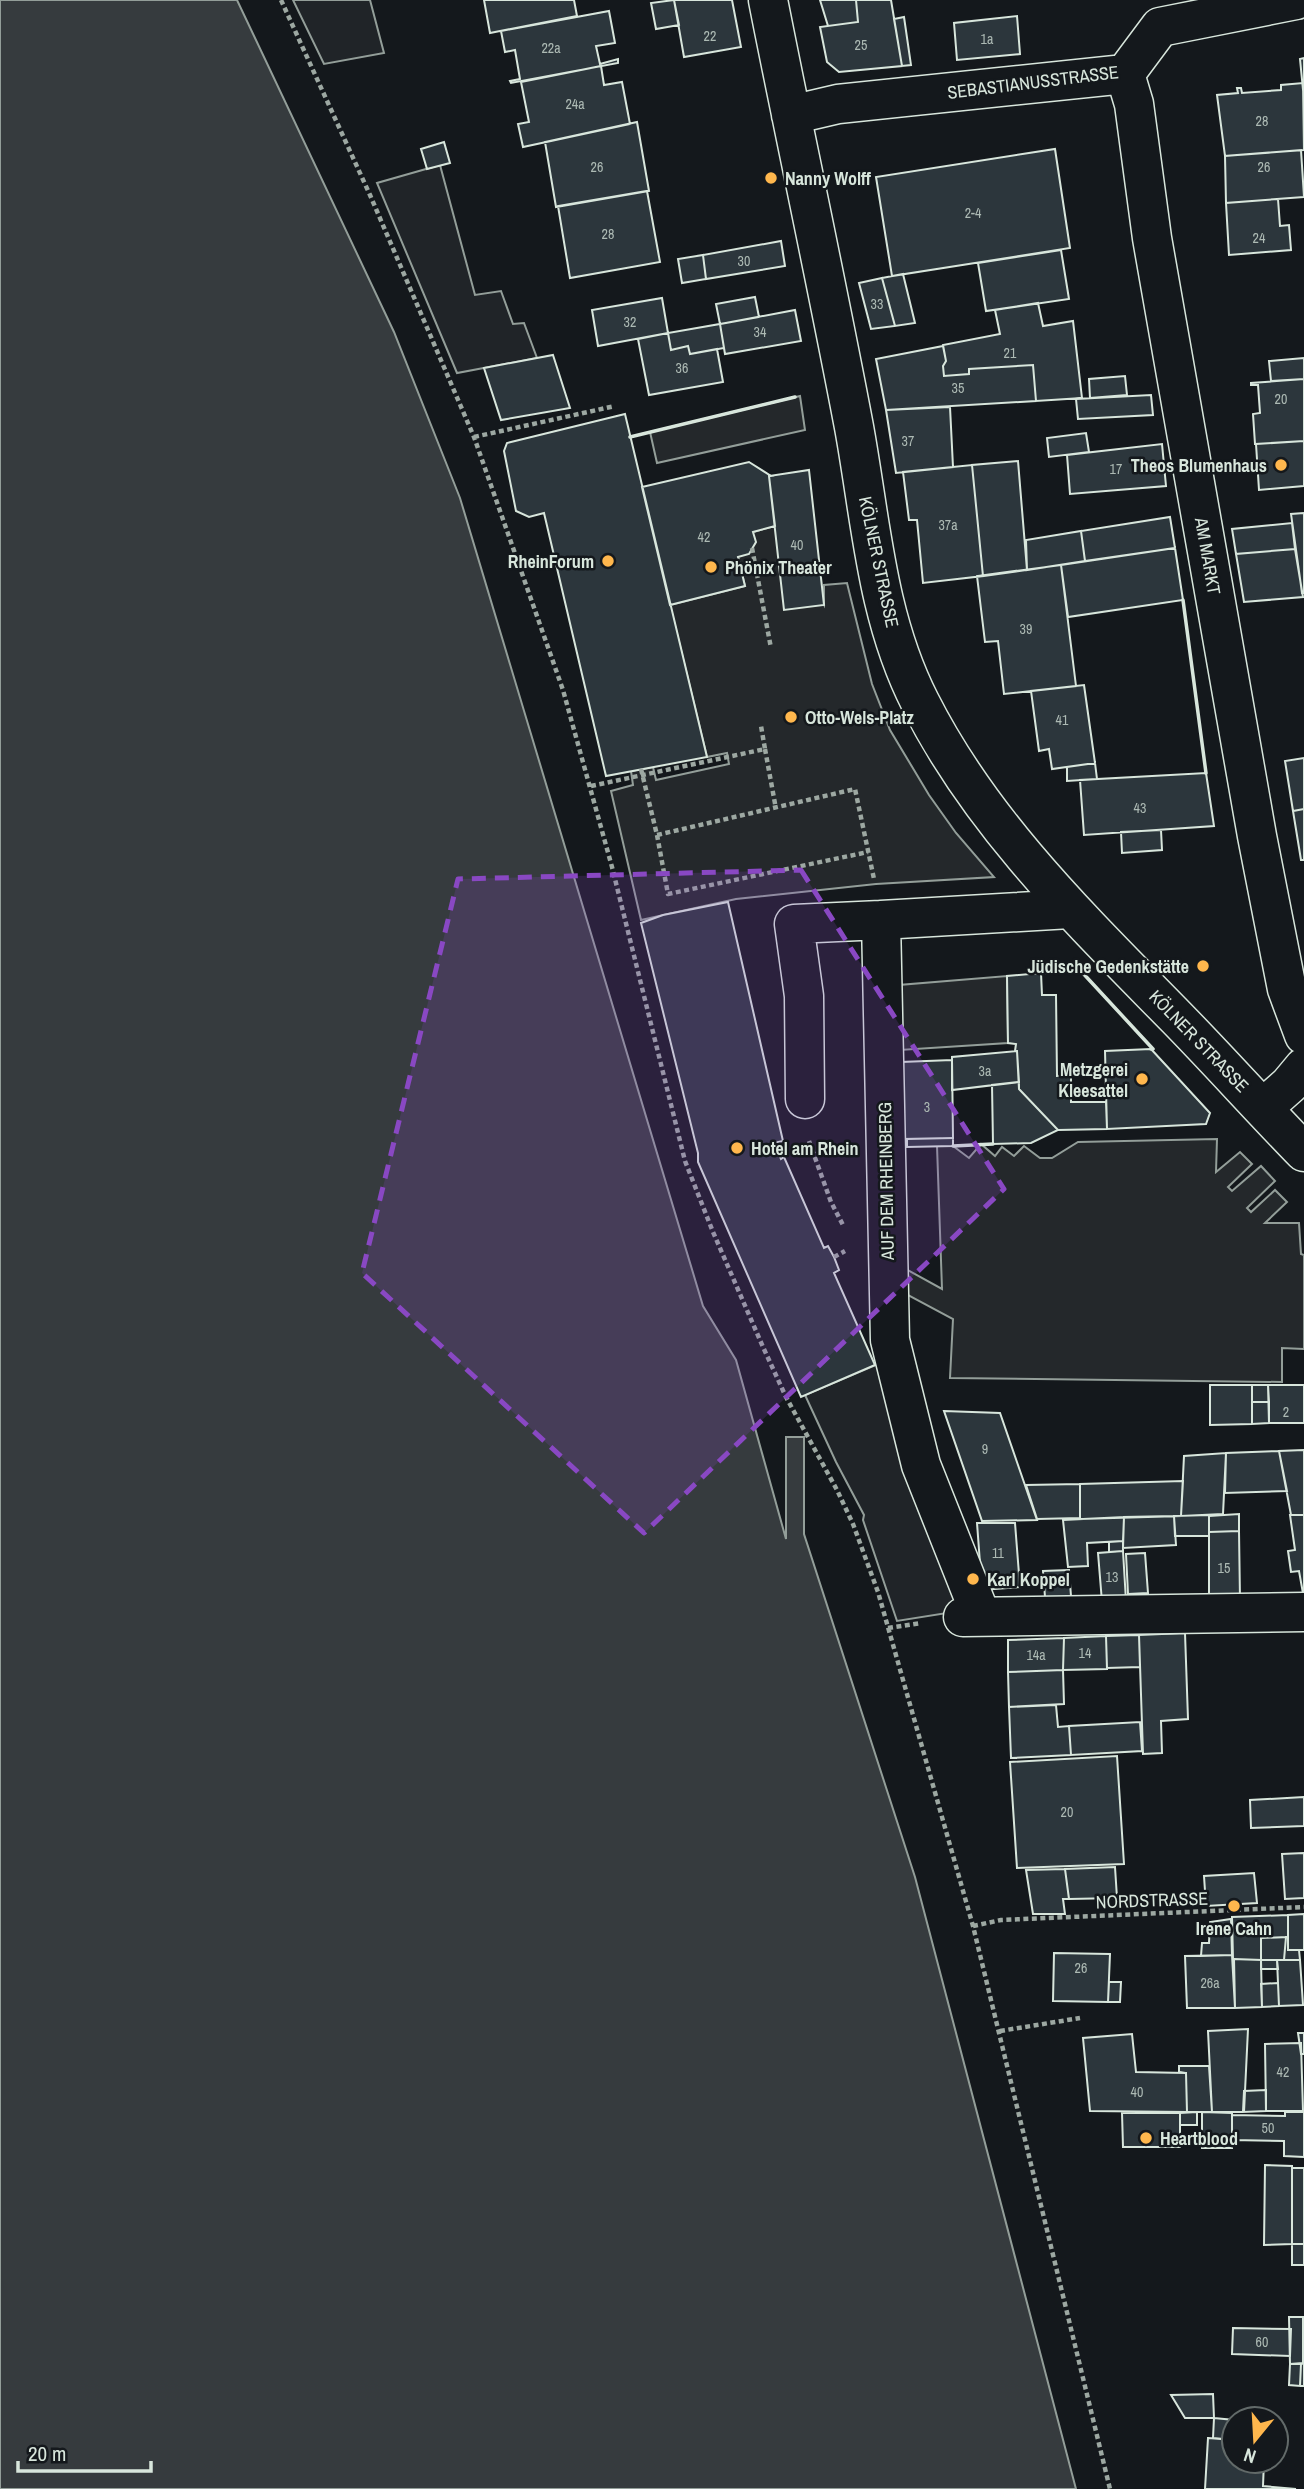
<svg xmlns="http://www.w3.org/2000/svg" width="1304" height="2489" font-family="'Archivo Narrow',sans-serif">
  <style>
    .green { fill: #202428; stroke: #939e99; stroke-width: 2 }
    .parking { fill: #24282b; stroke: #939e99; stroke-width: 2 }
    .water { fill: #363b3e; stroke: #939e99; stroke-width: 2 }
    .building { fill: #2c363c; stroke: #d8e6dc; stroke-width: 2 }
    .lines { fill: none; stroke-linecap: round; stroke-linejoin: round }
    .minor-casing { stroke: #d8e6dc; stroke-width: 41 }
    .path { stroke: #9da8a2; stroke-width: 4.5; stroke-dasharray: 5 3.5; stroke-linecap: butt }
    .minor { stroke: #14181c; stroke-width: 38 }
    .wall { stroke: #d8e6dc; stroke-width: 3.5 }
    .marked { fill: #8948c3; fill-opacity: 0.2; stroke: #8948c3; stroke-width: 5; stroke-dasharray: 14 9; stroke-linejoin: round }
    .poi-dot { fill: #ffb74d; stroke: #14181c; stroke-width: 2.5 }
    .labels { text-anchor: middle; dominant-baseline: central; stroke-width: 5; stroke-linejoin: round; paint-order: stroke }
    .number-label { font-size: 14px; fill: #adbab4 }
    .street-label { font-size: 18px; fill: #d8e6dc; stroke: #14181c }
    .poi-label { font-size: 18px; font-weight: bold; fill: #d8e6dc; stroke: #14181c; text-anchor: start }
  </style>
  <rect width="100%" height="100%" fill="#14181c"/>
  <path class="green" d="M293,0h77l14,53 -60,11z
    M440,165l35,130 26,-4 12,33 11,-1 13,35 -80,15 -80,-190z
    M878,1364l88,246 -69,11 -34,-101 1,-5 -28,-53 -31,-67z"/>
  <path class="parking" d="M800,396l5,34 -148,33 -7,-31z
    M775,526l49,79v-20l23,-2 25,101 18,46 39,65 27,38 38,44 -118,7 -140,15 -95,21 -30,-129 22,-6 -2,-14 22,-4 3,13 73,-16 -2,-11 -20,4 -37,-152 75,-19 -7,-29 15,-25z
    M1007,976l1,67 -108,7 -1,-65z
    M1217,1139l-1,33 24,-20 12,12 -24,23 4,4 29,-25 14,15 -28,27 4,4 24,-22 12,12 -22,21h34l2,31 3,1v94l-22,-1v34l-332,-4 3,-59 -49,-26v-25l38,21 -5,-143h16l16,12 12,-14 14,12 7,-9 12,9 10,-10 16,12h12l26,-16z"/>
  <path class="water" d="M0,0h237l157,332 66,166 243,808 33,54 50,179v-102h18v97l111,343 161,612h-1076z"/>
  <path class="building" d="M484,0h90l3,16 -87,17z
    M674,0h58l9,47 -57,10z
    M674,0l5,25 -23,4 -5,-26z
    M820,0h36l2,22 -30,4z
    M856,0h35l11,66 -63,6 -12,-10 -7,-35 38,-5z
    M609,11l6,32 -19,3 4,18 18,-5v4l-107,20 -1,-2 10,-2 -5,-29 -10,2 -4,-21z
    M1017,16l3,38 -63,6 -3,-37z
    M904,17l7,48 -9,1 -8,-47z
    M1304,58v42l-4,-41z
    M601,66l3,19 18,-3 8,42 -107,23 -5,-23 11,-2 -8,-40z
    M1303,83l1,67 -79,6 -8,-61 21,-2 -1,-5h4l1,5 39,-3v-5z
    M637,122l12,69 -93,16 -11,-65z
    M444,142l6,21 -23,6 -6,-20z
    M1055,149l15,99 -178,28 -16,-99z
    M1301,150l3,47 -78,6 -1,-47z
    M647,191l13,71 -90,16 -12,-72z
    M1278,199l2,27 9,-1 2,25 -62,5 -3,-52z
    M781,241l4,25 -79,13 -3,-24z
    M1061,250l8,49 -83,12 -8,-48z
    M703,255l3,24 -24,4 -4,-24z
    M903,274l12,49 -20,3 -13,-48z
    M882,278l13,48 -24,3 -12,-46z
    M755,297l4,20 -39,7 -4,-20z
    M662,298l6,35 -70,13 -6,-36z
    M1038,303l5,23 30,-5 9,77 -46,3 -3,-36 -64,4v5l-25,2 -1,-10 3,-5 -3,-16 57,-11 -5,-24z
    M795,310l6,31 -76,13 -5,-30z
    M720,324l4,24 -34,6 -2,-8 -17,4 -3,-17z
    M668,333l3,17 17,-4 2,8 27,-5 6,33 -74,13 -11,-56z
    M943,346l3,15 -3,5 1,10 25,-2v-5l64,-4 3,36 -150,9 -10,-51z
    M553,355l17,53 -69,12 -17,-52z
    M1304,358v21l-33,2 -2,-20z
    M1125,376l2,19 -37,3 -1,-19z
    M1304,379v62l-49,3 -2,-30 7,-1 -2,-28h-7v-2z
    M1151,395l2,20 -75,4 -2,-20z
    M950,407l3,60 -57,6 -10,-63z
    M625,414l82,343 -101,19 -62,-263 -15,4 -13,-6 -12,-60 3,-8 4,-1z
    M1086,433l3,19 -40,5 -2,-19z
    M1304,441v45l-45,4 -3,-46z
    M1162,444l4,42 -96,8 -3,-39z
    M1018,461l9,109 -44,6 -11,-111z
    M749,462l22,14h-2l6,50 -22,6 3,10 -7,12 -11,3 7,29 -75,19 -28,-118z
    M972,465l11,111 -60,7 -6,-63h-8l-6,-48z
    M809,470l15,135 -40,5 -15,-134z
    M1304,513v80h-2l-11,-79z
    M1170,517l5,31 -90,13 -4,-30z
    M1292,523l3,26 -59,5 -4,-25z
    M1081,531l4,30 -58,9 -1,-30z
    M1175,548l8,52 -115,17 -7,-52z
    M1295,549l8,48 -59,5 -8,-48z
    M1061,565l15,121 -72,8 -6,-53 -13,1 -8,-66z
    M1084,685l11,78 -43,6 -3,-20 -10,2 -8,-60z
    M1304,758v51l-11,2 -8,-50z
    M1095,763l2,16 -30,2v-14z
    M1206,773l8,53 -130,9 -4,-55z
    M1304,809v51h-3l-8,-49z
    M1161,830l1,20 -40,3 -1,-21z
    M728,902l55,239 -9,2 7,16 3,-2 40,91 4,-2 6,11 5,13 -5,3 41,92 -74,32 -103,-235v-9l-57,-230 22,-8z
    M1041,973l1,22h14l1,81 14,-1v27h35l1,27 -49,1 -39,-41 -2,-38h-2l1,-7 -8,-1 -1,-67z
    M1151,1049l59,64 -4,11 -99,5 -2,-78z
    M1017,1051l2,31 -67,8v-33z
    M952,1060l1,78 -51,1 -1,-77z
    M1019,1082v7l39,41 -27,13 -38,1 -1,-59z
    M953,1138v8l-46,1v-8z
    M1210,1385h42v39l-42,1z
    M1252,1385h16l1,17h-17z
    M1268,1385h36v38h-35z
    M1252,1402h17v21l-17,1z
    M944,1411l56,2 37,107 -55,1z
    M1304,1450v65h-13l-12,-64z
    M1279,1451l8,40 -62,2 1,-40z
    M1226,1453l-3,61 -42,2 3,-60z
    M1183,1481l-2,35 -101,3v-35z
    M1080,1484v34l-43,1 -11,-34z
    M1239,1514v17l-30,1v-16z
    M1209,1515v21h-34l-1,-20z
    M1290,1515h14v84l-5,-28 -8,1 -3,-21 7,-1z
    M1174,1516l2,29 -53,3 1,-31z
    M1124,1517l-1,24 -36,2 1,23 -20,1 -5,-47z
    M977,1523h38l5,64 -38,3z
    M1239,1531l1,69h-31v-68z
    M1123,1541v10l-14,1v-10z
    M1123,1551l3,50 -24,1 -4,-49z
    M1145,1553l3,40 -20,1 -2,-40z
    M1069,1570l3,39 -26,1 -3,-39z
    M1185,1633l3,86 -27,2 1,32 -19,1 -4,-119z
    M1139,1635l1,32 -33,1 -1,-32z
    M1106,1636l1,33 -44,1 1,-32z
    M1064,1638l-1,32 -55,2v-32z
    M1063,1670l1,34 -55,3 -1,-35z
    M1056,1705l2,22 11,-1 2,29 -60,3 -2,-51z
    M1140,1722l2,29 -71,4 -2,-29z
    M1117,1756l7,108 -107,4 -7,-106z
    M1304,1797v29l-53,2 -1,-28z
    M1304,1853v45l-19,1 -3,-45z
    M1115,1867l2,31 -48,1 -4,-30z
    M1065,1869l4,30h-6l2,15h-32l-7,-44z
    M1254,1873l3,30 -51,3 -2,-30z
    M1304,1914v36h-16v-35z
    M1288,1915v22l-27,1v22l-28,-1 -1,-42z
    M1231,1919l1,36 -31,1 1,-13h7l1,-21z
    M1286,1937l-2,23h-23v-22z
    M1286,1937h2v13h11l1,10h-16z
    M1054,1953l56,1 -2,48 -55,-1z
    M1232,1955l3,53h-48l-2,-52z
    M1234,1959l27,1 1,47 -27,1z
    M1261,1960h16l1,9h-17z
    M1277,1960h23l3,45 -24,1z
    M1109,1982h12l-1,20h-12z
    M1278,1983l1,23 -17,1 -1,-23z
    M1248,2029l-4,83h-32l-4,-81z
    M1298,2033h6v21h-3z
    M1132,2034l4,38 50,1 1,39 -97,-1 -7,-73z
    M1301,2043l2,68h-37l-1,-67z
    M1179,2066h30l3,46h-25l-1,-39 -7,-1z
    M1266,2090v21l-23,1 1,-21z
    M1197,2112v13h-17v-12z
    M1202,2112l30,1v35h-30z
    M1285,2112h19v45l-20,-1v-15l-52,-1v-25l53,1z
    M1122,2113h58v34h-57z
    M1265,2165l27,1v78l-28,1z
    M1292,2168h12v76h-12z
    M1292,2244h12v21h-12z
    M1289,2317h14v46l-13,1z
    M1233,2328l58,1 -1,27 -58,-2z
    M1303,2363l1,1v22h-4l1,-22z
    M1290,2364h11l-1,22 -11,-1z
    M1213,2394l1,24h-29l-14,-23z
    M1214,2418l20,2v20l-21,-2z
    M1208,2438l26,2v21h30l-1,25 33,3h-91z"/>
  <g class="lines">
    <g class="minor-casing">
      <path id="minor" d="M768,0c28,142 59,284 86,427 17,93 22,189 66,275 62,123 162,219 257,316 43,44 84,90 127,134
        M1125,74l9,30 18,134 105,598 30,153 17,46
        M791,115l47,-11 287,-30 35,-47 136,-27
        M805,1099l-1,-103 -10,-72 87,-4
        M1263,1108l26,-23 15,-18
        M981,1616l-60,-151 -31,-125 -9,-420 189,-11
        M963,1617l341,-5"/>
    </g>
    <path class="path" d="M281,0l89,195 104,242 89,253 49,177 73,294 28,71 50,115 23,50 51,93 16,34 25,68 95,334 137,563
      M474,437l141,-31
      M752,548l19,100
      M765,749l11,60
      M641,769l16,66 198,-46 19,90
      M591,786l174,-37 -4,-23
      M657,835l11,59 200,-42
      M809,1141l22,61 13,25
      M834,1257l11,-6
      M888,1628l33,-5
      M973,1926l28,-6 303,-13
      M1000,2031l80,-13"/>
    <use href="#minor" class="minor"/>
    <path class="wall" d="M630,437l165,-40
      M1183,600l23,173
      M1041,973l39,-3 73,79h-2
      M953,1146l40,-2"/>
  </g>
  <path class="marked" d="M801,870l203,319 -360,344 -282,-260 96,-394z"/>
  <g class="poi-dot">
    <circle cx="771" cy="178" r="7"/>
    <circle cx="1281" cy="465" r="7"/>
    <circle cx="608" cy="561" r="7"/>
    <circle cx="711" cy="567" r="7"/>
    <circle cx="791" cy="717" r="7"/>
    <circle cx="1203" cy="966" r="7"/>
    <circle cx="1142" cy="1079" r="7"/>
    <circle cx="737" cy="1148" r="7"/>
    <circle cx="973" cy="1579" r="7"/>
    <circle cx="1234" cy="1906" r="7"/>
    <circle cx="1146" cy="2138" r="7"/>
  </g>
  <g class="labels">
    <g class="number-label">
      <text x="710" y="36">22</text>
      <text x="987" y="39">1a</text>
      <text x="861" y="45">25</text>
      <text x="551" y="48">22a</text>
      <text x="575" y="104">24a</text>
      <text x="1262" y="121">28</text>
      <text x="597" y="167">26</text>
      <text x="1264" y="167">26</text>
      <text x="973" y="213">2-4</text>
      <text x="608" y="234">28</text>
      <text x="1259" y="238">24</text>
      <text x="744" y="261">30</text>
      <text x="877" y="304">33</text>
      <text x="630" y="322">32</text>
      <text x="760" y="332">34</text>
      <text x="1010" y="353">21</text>
      <text x="682" y="368">36</text>
      <text x="958" y="388">35</text>
      <text x="1281" y="399">20</text>
      <text x="908" y="441">37</text>
      <text x="1116" y="469">17</text>
      <text x="948" y="525">37a</text>
      <text x="704" y="537">42</text>
      <text x="797" y="545">40</text>
      <text x="1026" y="629">39</text>
      <text x="1062" y="720">41</text>
      <text x="1140" y="808">43</text>
      <text x="985" y="1071">3a</text>
      <text x="927" y="1107">3</text>
      <text x="1286" y="1412">2</text>
      <text x="985" y="1449">9</text>
      <text x="998" y="1553">11</text>
      <text x="1224" y="1568">15</text>
      <text x="1112" y="1577">13</text>
      <text x="1085" y="1653">14</text>
      <text x="1036" y="1655">14a</text>
      <text x="1067" y="1812">20</text>
      <text x="1081" y="1968">26</text>
      <text x="1210" y="1983">26a</text>
      <text x="1283" y="2072">42</text>
      <text x="1137" y="2092">40</text>
      <text x="1268" y="2128">50</text>
      <text x="1262" y="2342">60</text>
    </g>
    <g class="street-label">
      <text transform="translate(1033 82) rotate(-7)">SEBASTIANUSSTRASSE</text>
      <text transform="translate(1208 556) rotate(80)">AM MARKT</text>
      <text transform="translate(879 562) rotate(78)">KÖLNER STRASSE</text>
      <text transform="translate(1199 1041) rotate(46)">KÖLNER STRASSE</text>
      <text transform="translate(886 1181) rotate(-91)">AUF DEM RHEINBERG</text>
      <text transform="translate(1152 1900) rotate(-2)">NORDSTRASSE</text>
    </g>
    <g class="poi-label">
      <text x="785" y="178">Nanny Wolff</text>
      <text x="1267" y="465" text-anchor="end">Theos Blumenhaus</text>
      <text x="594" y="561" text-anchor="end">RheinForum</text>
      <text x="725" y="567">Phönix Theater</text>
      <text x="805" y="717">Otto-Wels-Platz</text>
      <text x="1189" y="966" text-anchor="end">Jüdische Gedenkstätte</text>
      <text x="1128" y="1069" text-anchor="end">Metzgerei<tspan x="1128" dy="21">Kleesattel</tspan></text>
      <text x="751" y="1148">Hotel am Rhein</text>
      <text x="987" y="1579">Karl Koppel</text>
      <text x="1234" y="1928" text-anchor="middle">Irene Cahn</text>
      <text x="1160" y="2138">Heartblood</text>
    </g>
  </g>
  <g transform="translate(1255 2440) rotate(198)"><circle r="33" fill="#14181c" stroke="#626a69" stroke-width="2"/>
  <path d="M0-5L12 26L0 18L-12 26Z" fill="#ffb74d"/>
  <text y="-10" font-size="19" font-weight="bold" text-anchor="middle" fill="#d8e6dc">N</text>
  </g>
  <path d="M18 2461v10h133v-10" fill="none" stroke="#d8e6dc" stroke-width="3.5"/>
  <text x="28" y="2461" font-size="21" fill="#d8e6dc" stroke="#14181c" stroke-width="5" paint-order="stroke">20 m</text>
</svg>
